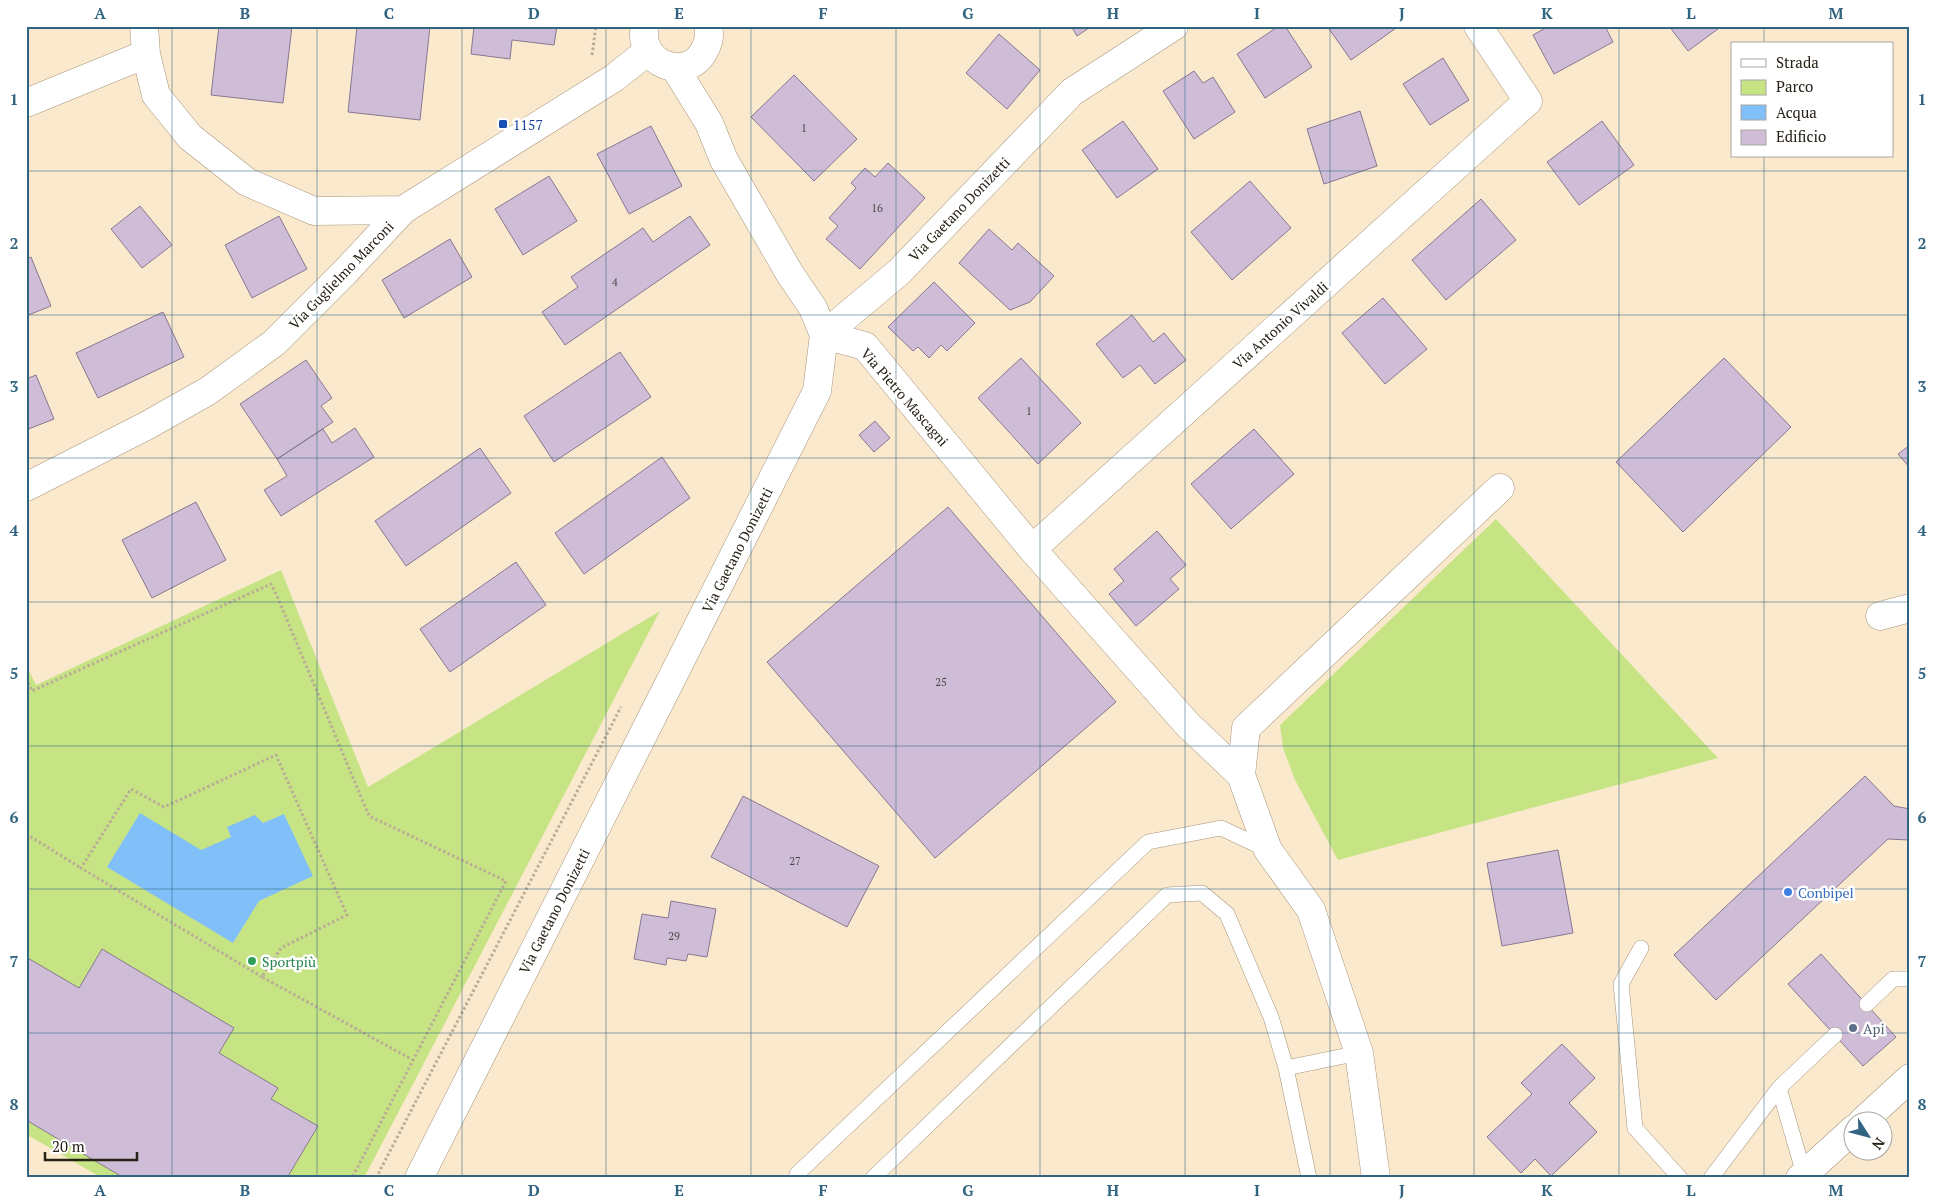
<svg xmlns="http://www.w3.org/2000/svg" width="1936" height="1204" font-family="'PT Serif',serif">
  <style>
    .green { fill: #c7e485 }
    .water { fill: #81bff8 }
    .building { fill: #cfbdd7; stroke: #887790 }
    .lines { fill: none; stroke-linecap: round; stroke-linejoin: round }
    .service-casing { stroke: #a7967d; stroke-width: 16 }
    .minor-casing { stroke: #a7967d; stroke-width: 29 }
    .secondary-casing { stroke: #a7967d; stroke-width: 29 }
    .path { stroke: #bbac95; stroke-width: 3; stroke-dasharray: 2.5 2.5; stroke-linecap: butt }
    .service { stroke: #fff; stroke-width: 15 }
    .minor { stroke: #fff; stroke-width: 28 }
    .secondary { stroke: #fff; stroke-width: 28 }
    .grid { fill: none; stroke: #316481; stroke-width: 1; stroke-opacity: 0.55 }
    .transit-dot { fill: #1a4fb4; stroke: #fff; stroke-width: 2 }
    .shop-dot { fill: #3f7fe0; stroke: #fff; stroke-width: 2 }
    .leisure-dot { fill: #2e9e5b; stroke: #fff; stroke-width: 2 }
    .service-dot { fill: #5c6f8a; stroke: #fff; stroke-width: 2 }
    .labels { text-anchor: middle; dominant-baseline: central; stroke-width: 5; stroke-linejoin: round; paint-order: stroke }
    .number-label { font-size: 11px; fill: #514846 }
    .transit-label { font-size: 14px; fill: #164399; stroke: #fff; text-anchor: start }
    .street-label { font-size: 14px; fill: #272116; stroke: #fff }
    .shop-label { font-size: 14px; fill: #366cbe; stroke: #fff; text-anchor: start }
    .leisure-label { font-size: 14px; fill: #27864d; stroke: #fff; text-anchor: start }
    .service-label { font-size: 14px; fill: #4e5e75; stroke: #fff; text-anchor: start }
    .neatline { fill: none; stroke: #316481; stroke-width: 2 }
    .grid-label { font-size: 16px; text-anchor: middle; font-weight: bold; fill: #316481 }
  </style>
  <rect width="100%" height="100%" fill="#fbe9cd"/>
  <path class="green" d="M1496,519l222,239 -380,102 -43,-80 -12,-32 -3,-23z
    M281,570l87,217 292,-176 -296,567h-262l-76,-44v-469l10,20z"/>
  <path class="water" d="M140,813l61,37 30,-13 -4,-10 28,-12 8,8 21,-9 29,62 -54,25 -26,42 -126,-76z"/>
  <path class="building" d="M219,26h73l-9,77 -72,-8z
    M357,26h73l-10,94 -72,-8z
    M474,26h83l-3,19 -42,-5 -2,19 -39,-5z
    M1071,26h21l-15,10z
    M1279,26h6l27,41 -47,31 -28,-44z
    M1327,26h72l-48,34z
    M1549,26h56l8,16 -59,32 -21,-39z
    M1669,26h53l-34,25z
    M999,34l41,36 -33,39 -41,-36z
    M1443,58l26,42 -39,25 -27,-41z
    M1194,71l9,12 10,-6 22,35 -41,27 -31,-48z
    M794,75l63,64 -43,42 -63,-64z
    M1360,111l17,55 -53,18 -17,-55z
    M1123,121l35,48 -41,29 -35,-48z
    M1602,121l32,44 -55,40 -32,-43z
    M651,126l31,60 -53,28 -32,-60z
    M888,163l37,35 -65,71 -34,-30 12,-13 -9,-8 27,-30 -5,-5 14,-15 10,9z
    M549,176l28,45 -54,34 -28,-46z
    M1250,181l41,47 -59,52 -41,-48z
    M1481,199l35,41 -70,60 -34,-40z
    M140,206l32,39 -30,23 -31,-39z
    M279,216l28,53 -55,29 -27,-53z
    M690,216l20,29 -145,100 -23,-33 36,-25 -7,-10 72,-49 10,14z
    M989,229l23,21 6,-7 36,33 -24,26 -20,8 -51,-47z
    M450,239l22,38 -68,41 -22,-38z
    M31,257l20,49 -25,10v-57z
    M934,282l41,41 -28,28 -6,-6 -12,13 -11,-11 -5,4 -25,-24z
    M1383,298l44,51 -42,35 -43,-51z
    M163,312l21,45 -86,41 -22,-45z
    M1132,315l21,27 11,-9 22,27 -31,24 -15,-19 -17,13 -27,-34z
    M620,352l31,45 -97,65 -30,-46z
    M1021,358l60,65 -43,41 -60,-66z
    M1724,358l67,69 -108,105 -67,-70z
    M306,360l26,38 -11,8 12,16 -56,37 -37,-55z
    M36,375l18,44 -28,11v-51z
    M875,421l15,17 -16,14 -15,-17z
    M355,428l19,29 -93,59 -17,-26 23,-14 -10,-17 46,-30 9,14z
    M1254,429l40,45 -63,55 -40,-45z
    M1910,445v23l-12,-14z
    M480,448l31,45 -105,73 -31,-45z
    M662,457l28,41 -106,76 -29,-41z
    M196,502l30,58 -74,38 -30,-58z
    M948,507l168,195 -181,156 -168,-196z
    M1157,531l29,34 -16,14 9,10 -43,37 -27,-32 15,-13 -10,-12z
    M516,562l30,43 -96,67 -30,-43z
    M1865,776l29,30 16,3 -1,31 -21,-1 -172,161 -42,-45z
    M743,796l136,70 -32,61 -136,-70z
    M1558,850l15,83 -71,13 -15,-83z
    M671,901l45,8 -9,48 -19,-3 -2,7 -19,-3 -1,7 -32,-6 8,-45 26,4z
    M102,949l132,79 -15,25 59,35 -7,11 47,27 -31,52h-163l-98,-58v-163l53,31z
    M1821,954l75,83 -33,29 -75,-82z
    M1562,1044l33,34 -26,25 28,29 -46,44 -16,-17 -14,14 -34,-36 45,-43 -11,-11z"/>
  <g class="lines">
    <g class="service-casing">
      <path id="service" d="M1641,948l-20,36 14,144 45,50
        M1867,1004l26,-25h17
        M1286,1068l73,-15
        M1804,1174l-25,-86 56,-53
        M796,1178l1,-4 351,-332 73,-14 47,22
        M873,1178l294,-283 35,-2 25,21 44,103 15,51 23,110
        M1711,1178l68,-90"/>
    </g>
    <g class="minor-casing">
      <path id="minor" d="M144,26l2,28 10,41 34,42 57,45 67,29 89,-1
        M645,26c-9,38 44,58 60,23 4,-7 5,-15 3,-23
        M675,68l34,55 15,37 66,114 23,34 11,27
        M26,103l120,-49
        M824,335l41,11 167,203 156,176 53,50
        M26,487l120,-61 62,-35 66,-48 72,-72 57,-61 211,-132 34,-27
        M1032,549l496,-448 -50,-75
        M1880,616l30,-8
        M419,1178l398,-787 7,-56 75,-63 173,-180 102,-66
        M1376,1178l-17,-125 -48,-143 -43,-60 -27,-75 5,-47 254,-240"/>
    </g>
    <g class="secondary-casing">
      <path id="secondary" d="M1862,1122l48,-44
        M1800,1178l54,-49"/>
    </g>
    <path class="path" d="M592,55l4,-29
      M26,678l6,13 239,-107 6,12 92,220 137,65 -154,297
      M26,834l55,34
      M262,977l-181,-109 50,-79 33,18 112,-52 71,160 -66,33 -19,29 151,83
      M376,1178l245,-471"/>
    <use href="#service" class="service"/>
    <use href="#minor" class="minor"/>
    <use href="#secondary" class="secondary"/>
  </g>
  <path class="grid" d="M172,26v1152M317,26v1152M462,26v1152M606,26v1152M751,26v1152M896,26v1152M1040,26v1152M1185,26v1152M1330,26v1152M1474,26v1152M1619,26v1152M1764,26v18M1764,156v1022M26,171h1884M26,315h1884M26,458h1884M26,602h1884M26,746h1884M26,889h1884M26,1033h1884"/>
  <rect class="transit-dot" x="498" y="119" width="10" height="10" rx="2.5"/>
  <circle class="shop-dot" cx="1788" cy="892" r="5"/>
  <circle class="leisure-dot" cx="252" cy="961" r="5"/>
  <circle class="service-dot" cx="1853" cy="1028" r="5"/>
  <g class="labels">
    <g class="number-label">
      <text x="804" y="128">1</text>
      <text x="877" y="208">16</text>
      <text x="615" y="282">4</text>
      <text x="1029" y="411">1</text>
      <text x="941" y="682">25</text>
      <text x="795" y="861">27</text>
      <text x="674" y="936">29</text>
    </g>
    <g class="transit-label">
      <text x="513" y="124">1157</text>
    </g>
    <g class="street-label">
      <text transform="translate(959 209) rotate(-46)">Via Gaetano Donizetti</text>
      <text transform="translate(341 275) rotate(-46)">Via Guglielmo Marconi</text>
      <text transform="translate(1280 325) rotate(-42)">Via Antonio Vivaldi</text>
      <text transform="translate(905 397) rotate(49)">Via Pietro Mascagni</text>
      <text transform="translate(737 550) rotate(-63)">Via Gaetano Donizetti</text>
      <text transform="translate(554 911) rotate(-63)">Via Gaetano Donizetti</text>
    </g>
    <g class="shop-label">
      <text x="1798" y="892">Conbipel</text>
    </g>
    <g class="leisure-label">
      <text x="262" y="961">Sportpiù</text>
    </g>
    <g class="service-label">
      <text x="1863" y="1028">Api</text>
    </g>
  </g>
  <rect width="1936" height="1204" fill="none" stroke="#ffffff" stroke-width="55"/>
  <rect x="1731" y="42" width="162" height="115" fill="#ffffff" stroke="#a9a6a2"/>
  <rect x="1741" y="59" width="25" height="8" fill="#ffffff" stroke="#a9a6a2"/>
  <text x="1776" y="68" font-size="15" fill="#272116">Strada</text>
  <rect x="1741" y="80" width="25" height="15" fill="#c7e485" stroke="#a9a6a2"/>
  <text x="1776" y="92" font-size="15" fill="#272116">Parco</text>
  <rect x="1741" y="105" width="25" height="15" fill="#81bff8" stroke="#a9a6a2"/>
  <text x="1776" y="118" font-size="15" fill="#272116">Acqua</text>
  <rect x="1741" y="130" width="25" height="15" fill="#cfbdd7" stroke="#a9a6a2"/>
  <text x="1776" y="142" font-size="15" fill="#272116">Edificio</text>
  <g transform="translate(1868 1136) rotate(126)"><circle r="24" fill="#ffffff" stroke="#a9a6a2"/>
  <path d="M0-4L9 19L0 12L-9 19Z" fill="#316481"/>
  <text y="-8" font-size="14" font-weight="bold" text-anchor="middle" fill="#272116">N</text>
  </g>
  <path d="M45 1152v8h92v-8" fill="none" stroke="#272116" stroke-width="2.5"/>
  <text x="52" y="1152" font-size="15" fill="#272116" stroke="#ffffff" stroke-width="4" paint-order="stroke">20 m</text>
  <rect x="28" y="28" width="1880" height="1148" class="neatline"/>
  <g class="grid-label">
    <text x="100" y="19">A</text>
    <text x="245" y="19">B</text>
    <text x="389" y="19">C</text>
    <text x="534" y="19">D</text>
    <text x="679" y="19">E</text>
    <text x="823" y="19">F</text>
    <text x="968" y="19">G</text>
    <text x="1113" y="19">H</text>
    <text x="1257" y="19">I</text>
    <text x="1402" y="19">J</text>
    <text x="1547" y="19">K</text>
    <text x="1691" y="19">L</text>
    <text x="1836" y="19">M</text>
    <text x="14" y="105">1</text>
    <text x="1922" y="105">1</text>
    <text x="14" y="249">2</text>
    <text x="1922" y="249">2</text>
    <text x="14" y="392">3</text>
    <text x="1922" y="392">3</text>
    <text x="14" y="536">4</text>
    <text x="1922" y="536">4</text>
    <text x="14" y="679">5</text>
    <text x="1922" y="679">5</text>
    <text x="14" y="823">6</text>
    <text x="1922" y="823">6</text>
    <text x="14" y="967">7</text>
    <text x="1922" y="967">7</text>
    <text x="14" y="1110">8</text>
    <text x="1922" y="1110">8</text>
    <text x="100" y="1196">A</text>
    <text x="245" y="1196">B</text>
    <text x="389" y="1196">C</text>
    <text x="534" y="1196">D</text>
    <text x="679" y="1196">E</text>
    <text x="823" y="1196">F</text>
    <text x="968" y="1196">G</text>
    <text x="1113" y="1196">H</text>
    <text x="1257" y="1196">I</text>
    <text x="1402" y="1196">J</text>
    <text x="1547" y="1196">K</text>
    <text x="1691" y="1196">L</text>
    <text x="1836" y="1196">M</text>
  </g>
</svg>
